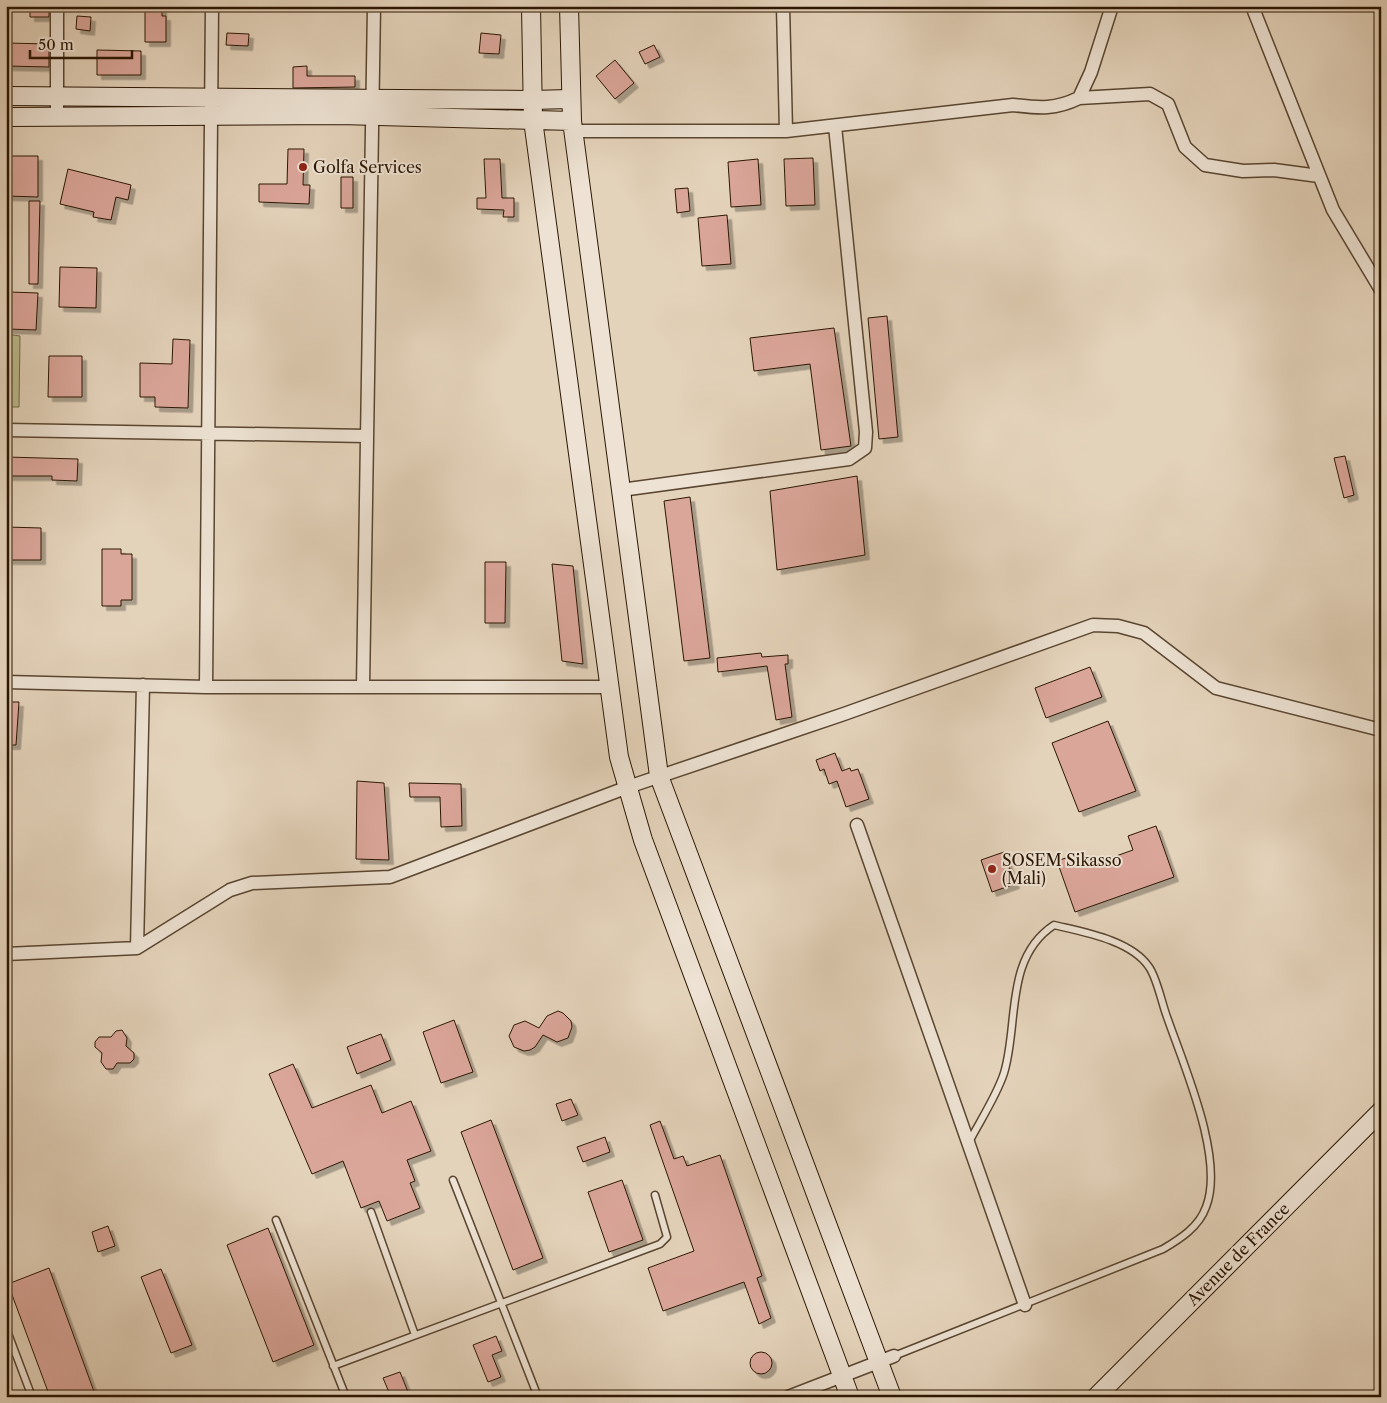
<svg xmlns="http://www.w3.org/2000/svg" width="1387" height="1403" font-family="'Libre Caslon Text',serif">
  <style>
    .green { fill: #bbba8b; stroke: #736846 }
    .building { fill: #dba69a; stroke: #2b1602; filter: url(#shadow) }
    .lines { fill: none; stroke-linecap: round; stroke-linejoin: round }
    .lane-casing { stroke: #594530; stroke-width: 9 }
    .street-casing { stroke: #594530; stroke-width: 15 }
    .secondary-casing { stroke: #2b1602; stroke-width: 20 }
    .lane { stroke: #ede2d3; stroke-width: 6 }
    .street { stroke: #ede2d3; stroke-width: 12 }
    .secondary { stroke: #ede2d3; stroke-width: 18 }
    .poi-dot { fill: #8f2418; stroke: #ede2d3; stroke-width: 2 }
    .labels { text-anchor: middle; dominant-baseline: central; stroke-width: 4; stroke-linejoin: round; paint-order: stroke }
    .poi-label { font-size: 16px; fill: #2b1602; stroke: #ede2d3; text-anchor: start }
    .street-label { font-size: 16px; fill: #2b1602; stroke: #ede2d3 }
  </style>
  <defs>
    <filter id="shadow"><feDropShadow dx="4.5" dy="4.5" stdDeviation="0" flood-color="#0004"/></filter>
  </defs>
  <rect width="100%" height="100%" fill="#e4d3bb"/>
  <filter id="stains"><feTurbulence type="fractalNoise" baseFrequency=".004" numOctaves="4"/><feColorMatrix values="0 0 0 0 .2 0 0 0 0 .09 0 0 0 0 .02 0 0 0 .5 -.17"/></filter>
  <radialGradient id="worn" r=".72"><stop offset=".6" stop-color="#630" stop-opacity="0"/><stop offset="1" stop-color="#630" stop-opacity=".3"/></radialGradient>
  <path class="green" d="M6,334l14,2 -1,71h-13z"/>
  <path class="building" d="M30,6h19v11h-19z
    M145,6h17v10h4v26h-21z
    M77,16l14,1 -1,14 -14,-2z
    M227,33l22,1 -1,12 -22,-1z
    M481,33l20,2 -2,19 -20,-1z
    M6,43l43,1v23l-43,-1z
    M654,45l6,12 -15,7 -6,-12z
    M97,50l44,1v24h-44z
    M615,60l19,23 -19,16 -19,-23z
    M307,66v10h48v11l-62,1v-21z
    M288,149h16l-1,36h7l-1,19 -50,-2v-18h28z
    M6,156h32v41l-32,-1z
    M813,158l2,47 -29,1 -2,-47z
    M484,159h16l2,39h12v19h-11l1,-7 -27,-1v-11h9z
    M758,159l3,46 -30,2 -3,-45z
    M68,169l63,16 -3,15 -12,-3 -5,23 -18,-3 1,-5 -34,-8z
    M341,177h12v31h-12z
    M688,188l2,23 -13,2 -2,-24z
    M29,201h11l-2,83h-9z
    M727,215l4,49 -29,2 -4,-48z
    M60,267l37,1 -1,40 -37,-1z
    M9,292l29,1 -2,37 -28,-1z
    M887,316l11,121 -19,2 -11,-121z
    M834,328l17,118 -30,4 -11,-86 -56,7 -4,-33z
    M173,339l17,1 -2,68 -33,-1v-10h-15v-34l32,1z
    M49,356h33v41h-34z
    M1345,456l9,39 -10,3 -10,-40z
    M6,457l72,2 -1,22 -25,-1v-4h-46z
    M857,476l8,79 -88,15 -7,-79z
    M690,497l20,161 -26,3 -20,-160z
    M6,527l35,1v32h-35z
    M102,549h19v5h11v46h-11v6h-19z
    M485,562h21l-1,61h-20z
    M552,564l21,2 10,98 -21,-3z
    M761,653l1,4 26,-2v9h-3l7,53 -16,3 -9,-54 -49,6 -1,-14z
    M1090,667l12,30 -56,21 -11,-30z
    M6,702h13l-3,43h-10z
    M1108,721l28,70 -57,21 -27,-69z
    M835,753l7,18 8,-3 1,3 7,-2 11,30 -23,8 -9,-26 -8,3 -5,-15 -4,2 -4,-11z
    M357,781l27,2 5,77 -33,-1z
    M409,783l52,1 1,42 -21,1 -1,-30h-30z
    M1156,826l18,51 -99,35 -18,-51 26,-9 5,14 45,-16 -5,-14z
    M1004,852l11,32 -23,8 -11,-32z
    M558,1011l5,2 8,8 1,6 -4,11 -11,4 -14,-7 -8,12 -5,3 -6,1 -10,-4 -5,-11 5,-11 11,-4 14,7 8,-12z
    M454,1020l19,52 -32,11 -18,-51z
    M122,1030l5,8 -1,8 8,7v6l-4,4h-13l-4,6h-7l-5,-7 1,-9 -7,-6v-5l4,-5h12l5,-6z
    M381,1034l10,26 -34,14 -10,-27z
    M293,1064l19,44 59,-23 11,28 29,-12 20,50 -24,9 8,21 -5,2 10,25 -33,13 -8,-20 -18,7 -18,-47 -31,13 -43,-100z
    M571,1099l7,16 -16,6 -6,-17z
    M491,1120l52,138 -30,12 -52,-138z
    M660,1121l14,38 9,-3 4,10 33,-11 42,121 -5,2 14,40 -12,6 -15,-42 -81,29 -15,-43 46,-17 -44,-126z
    M605,1137l5,15 -27,10 -6,-15z
    M622,1180l21,60 -34,12 -21,-60z
    M108,1226l7,20 -17,6 -6,-20z
    M268,1228l46,117 -41,17 -46,-117z
    M49,1268l47,129h-46l-42,-113z
    M161,1269l31,76 -21,8 -30,-76z
    M496,1336l6,15 -10,4 9,22 -13,5 -15,-37z
    M750 1363a11 11 0 1 1 22 0a11 11 0 1 1-22 0Z
    M400,1372l10,25h-19l-8,-19z"/>
  <g class="lines">
    <g class="lane-casing">
      <path id="lane" d="M453,1180l85,217
        M371,1212l44,123
        M276,1220l70,177
        M6,1328l26,69
        M894,1356l269,-107c17,-10 36,-22 43,-42 19,-48 -22,-141 -39,-190 -5,-13 -10,-39 -18,-50 -18,-27 -66,-35 -95,-42 -50,33 -35,99 -50,148 -7,22 -24,48 -35,69
        M333,1366l327,-122 7,-7 -12,-42"/>
    </g>
    <g class="street-casing">
      <path id="street" d="M783,6l3,125
        M1252,6l81,204 48,80
        M1079,98l71,-4 18,10 17,43 20,18 38,6 31,-1 45,6
        M57,117v-111
        M574,131h212l227,-26c27,3 41,5 66,-7l12,-26 21,-66
        M6,430l361,6
        M621,490l228,-31 16,-11 1,-16 -31,-306
        M6,682l200,5h403
        M206,687l6,-681
        M363,687l11,-681
        M857,825l168,480
        M137,948l6,-263
        M6,954l131,-6 93,-58 22,-7 138,-6 238,-90 216,-73 249,-89 25,1 26,7 72,55 165,42
        M788,1397l106,-41"/>
    </g>
    <g class="secondary-casing">
      <path id="secondary" d="M531,6l2,114 86,637 24,83 207,557
        M569,6l3,115 87,655 233,621
        M6,96l525,4 39,-1
        M6,117l334,-2 232,6
        M1096,1397l285,-286"/>
    </g>
    <use href="#lane" class="lane"/>
    <use href="#street" class="street"/>
    <use href="#secondary" class="secondary"/>
  </g>
  <g class="poi-dot">
    <circle cx="303" cy="167" r="5"/>
    <circle cx="992" cy="869" r="5"/>
  </g>
  <g class="labels">
    <g class="poi-label">
      <text x="313" y="167">Golfa Services</text>
      <text x="1002" y="860">SOSEM Sikasso<tspan x="1002" dy="18">(Mali)</tspan></text>
    </g>
    <g class="street-label">
      <text transform="translate(1238 1254) rotate(-45)">Avenue de France</text>
    </g>
  </g>
  <rect width="1387" height="1403" fill="none" stroke="#e4d3bb" stroke-width="25"/>
  <rect x="8" y="8" width="1372" height="1388" fill="none" stroke="#2b1602" stroke-width="2.5"/>
  <rect x="12" y="12" width="1362" height="1378" fill="none" stroke="#2b1602"/>
  <path d="M30 50v8h102v-8" fill="none" stroke="#2b1602" stroke-width="2.5"/>
  <text x="38" y="50" font-size="15" fill="#2b1602" stroke="#ede2d3" stroke-width="4" paint-order="stroke">50 m</text>
  <rect width="100%" height="100%" filter="url(#stains)"/>
  <rect width="100%" height="100%" fill="url(#worn)"/>
</svg>
